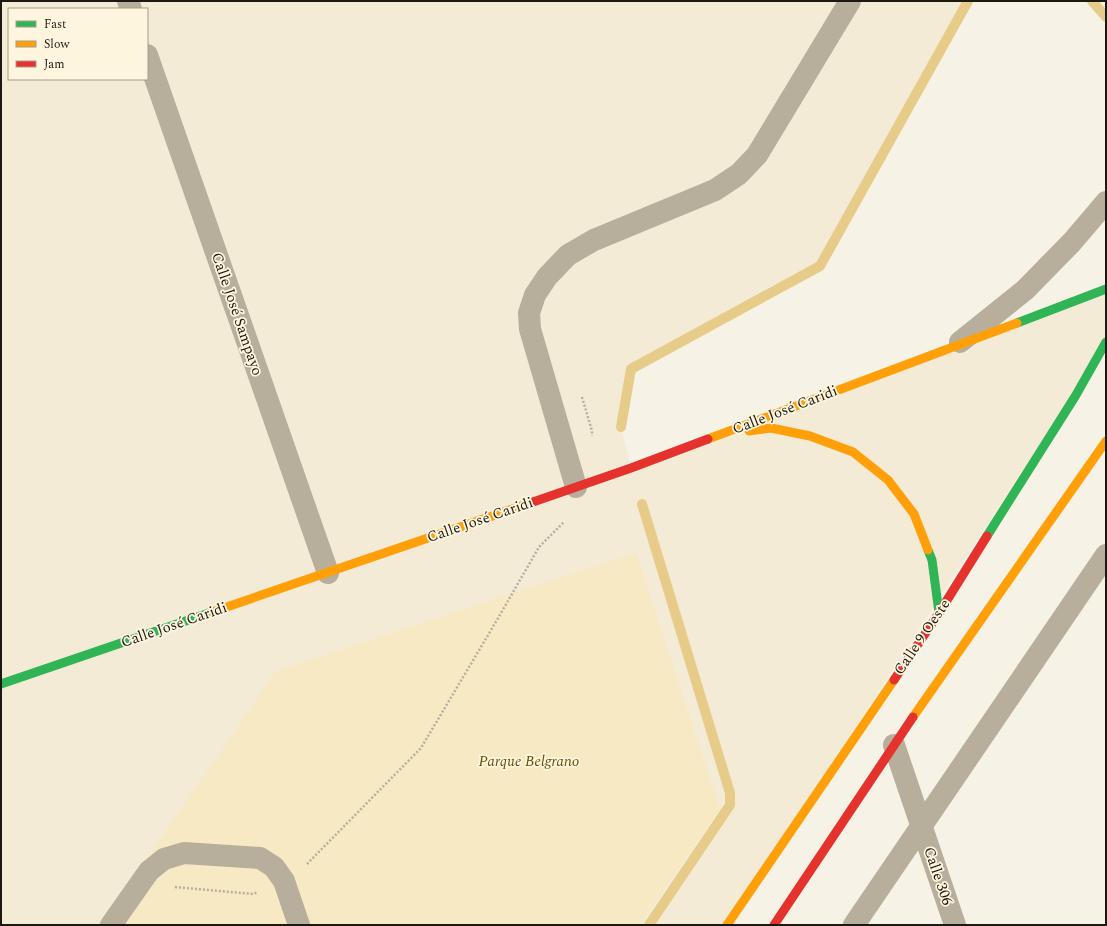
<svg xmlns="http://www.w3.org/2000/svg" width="1107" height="926" font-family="Spectral,serif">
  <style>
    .built { fill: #f4ebd6; fill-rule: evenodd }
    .green { fill: #f8e9c5 }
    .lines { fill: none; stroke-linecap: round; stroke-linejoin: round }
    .stream { stroke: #e6cb89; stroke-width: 10 }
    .path { stroke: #b4afa1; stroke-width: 2.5; stroke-dasharray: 2 2; stroke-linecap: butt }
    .street { stroke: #b7af9c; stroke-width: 22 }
    .fast { stroke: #30b455; stroke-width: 9 }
    .slow { stroke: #ff9f0a; stroke-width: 9 }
    .jam { stroke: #e5322d; stroke-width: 9 }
    .labels { text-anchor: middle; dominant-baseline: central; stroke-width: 3.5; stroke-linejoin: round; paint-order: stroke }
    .street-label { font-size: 15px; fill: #1c1911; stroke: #fef5df }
    .park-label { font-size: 15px; font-style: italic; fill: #685008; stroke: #fef5df }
  </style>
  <rect width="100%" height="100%" fill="#f7f2e6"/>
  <path class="built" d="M1,1h967l-148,265 -189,103 -10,58 10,41 475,-179v53l-379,583h-726zM9,9h138v70h-138z"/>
  <path class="green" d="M636,553l84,256 -80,116h-539l175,-254z"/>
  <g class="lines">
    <path class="stream" d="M1092,1l14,16
      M621,427l10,-58 189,-103 148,-265
      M642,504l88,289v12l-81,120"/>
    <path class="path" d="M582,397l10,34v5
      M307,864l114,-116 76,-128 42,-73 25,-25
      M175,887l78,7 5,-2"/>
    <path class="street" d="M128,1l3,8
      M147,55l181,518
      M960,342l65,-52 47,-48 34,-40
      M576,487l-46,-158 -1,-16 6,-18 12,-18 21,-22 26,-15 121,-50 24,-16 18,-19 93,-154
      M894,745l61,180
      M111,925l38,-54 15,-12 20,-6 76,5 14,9 10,14 15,44
      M854,925l252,-370"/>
    <path class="fast" d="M1017,323l89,-34
      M987,536l89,-141 30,-53
      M928,550l4,10 7,53
      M1,684l211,-72"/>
    <path class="slow" d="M749,431l22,-3 39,8 43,16 35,28 26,34 14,36
      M708,439l309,-116
      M212,612l321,-110
      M913,717l193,-276
      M727,925l167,-245"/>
    <path class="jam" d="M533,502l98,-34 77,-29
      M894,680l45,-67 48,-77
      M774,925l139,-208"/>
  </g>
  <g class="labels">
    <g class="street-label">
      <text transform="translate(237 314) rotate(71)">Calle José Sampayo</text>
      <text transform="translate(785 410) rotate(-21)">Calle José Caridi</text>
      <text transform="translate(480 520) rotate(-19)">Calle José Caridi</text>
      <text transform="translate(174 625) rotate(-19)">Calle José Caridi</text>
      <text transform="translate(922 637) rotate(-56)">Calle 9 Oeste</text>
      <text transform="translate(938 876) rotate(71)">Calle 306</text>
    </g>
    <g class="park-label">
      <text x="529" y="761">Parque Belgrano</text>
    </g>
  </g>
  <rect width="1107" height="926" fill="none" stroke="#1c1911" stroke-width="4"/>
  <rect x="8" y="8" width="140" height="72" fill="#fef5df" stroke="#a49d8d"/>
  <rect x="16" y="21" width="20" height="6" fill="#30b455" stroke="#a49d8d"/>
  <text x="44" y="28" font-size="12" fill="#1c1911">Fast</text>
  <rect x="16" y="41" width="20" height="6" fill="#ff9f0a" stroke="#a49d8d"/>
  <text x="44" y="48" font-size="12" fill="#1c1911">Slow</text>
  <rect x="16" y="61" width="20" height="6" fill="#e5322d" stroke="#a49d8d"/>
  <text x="44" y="68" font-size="12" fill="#1c1911">Jam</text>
</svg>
